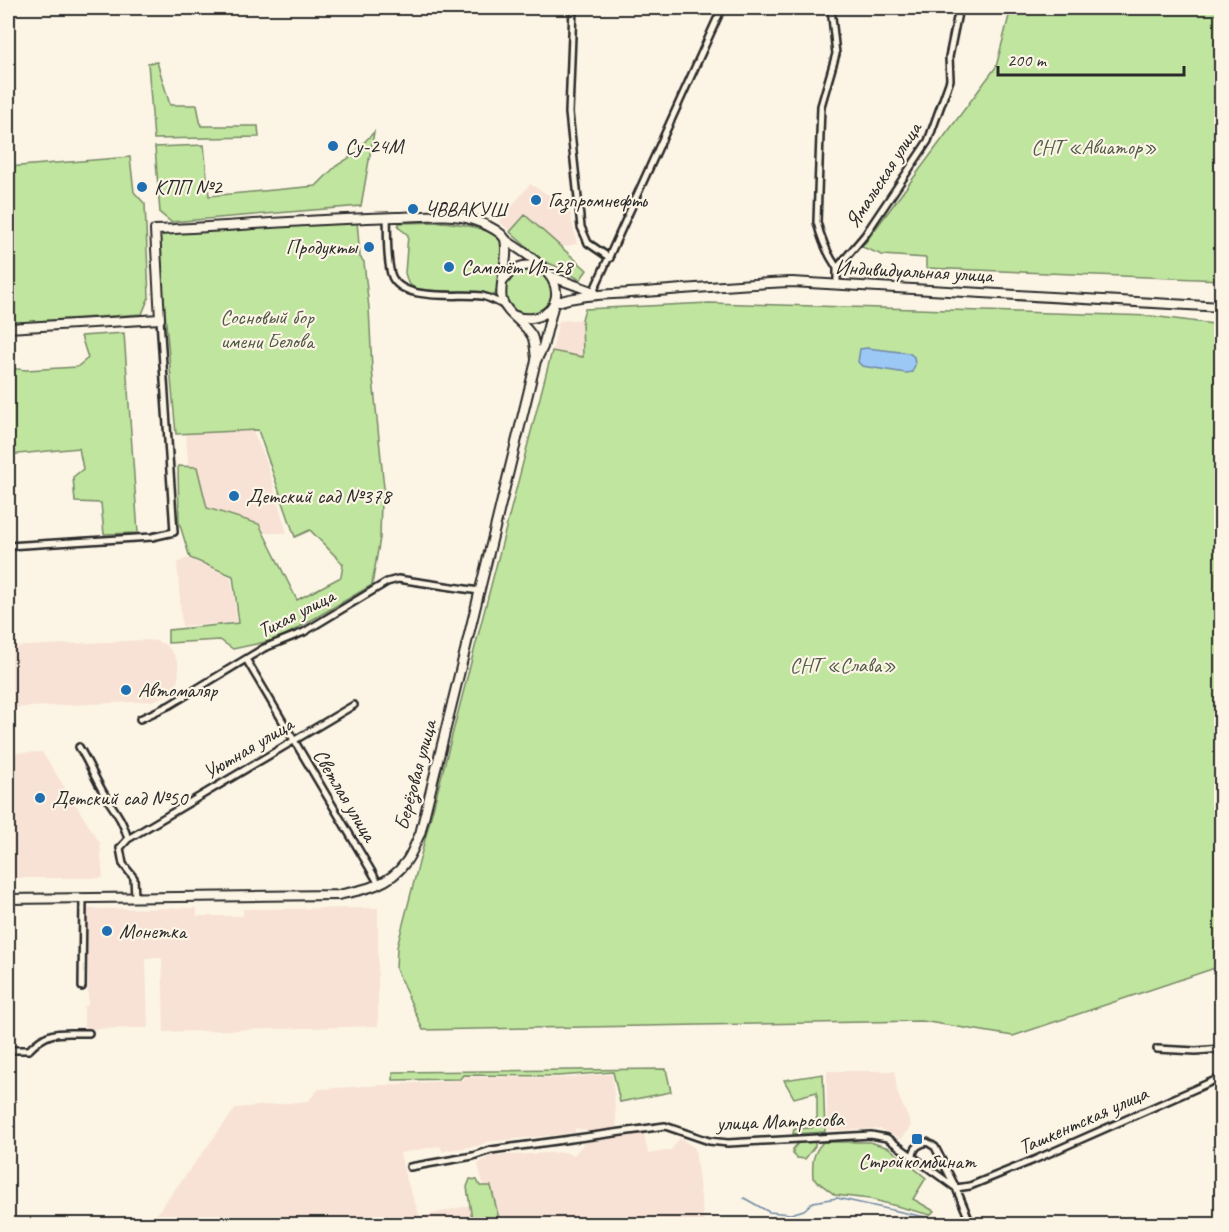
<svg xmlns="http://www.w3.org/2000/svg" width="1229" height="1232" font-family="Caveat,sans-serif">
  <style>
    .built { fill: #f8e2d5 }
    .green { fill: #c0e59f; stroke: #768865; stroke-width: 1.5 }
    .water { fill: #9cc8f6; stroke: #6f89a5; stroke-width: 1.5 }
    .lines { fill: none; stroke-linecap: round; stroke-linejoin: round }
    .stream { stroke: #6f89a5; stroke-width: 1.5 }
    .street-casing { stroke: #2b2b2b; stroke-width: 10 }
    .secondary-casing { stroke: #2b2b2b; stroke-width: 12 }
    .street { stroke: #fcf5e5; stroke-width: 5 }
    .secondary { stroke: #fcf5e5; stroke-width: 8 }
    .poi-dot { fill: #1f6fb2; stroke: #fcf5e5; stroke-width: 2 }
    .labels { text-anchor: middle; dominant-baseline: central; stroke-width: 4.5; stroke-linejoin: round; paint-order: stroke }
    .poi-label { font-size: 21px; fill: #2b2b2b; stroke: #fcf5e5; text-anchor: start }
    .park-label { font-size: 21px; fill: #505a48; stroke: #fcf5e5 }
    .street-label { font-size: 21px; fill: #2b2b2b; stroke: #fcf5e5 }
  </style>
  <rect width="100%" height="100%" fill="#fcf5e5"/>
  <filter id="ink" filterUnits="userSpaceOnUse"><feTurbulence type="fractalNoise" baseFrequency=".0167" numOctaves="2"/><feDisplacementMap in="SourceGraphic" scale="12" xChannelSelector="R" yChannelSelector="G"/><feConvolveMatrix kernelMatrix="1 2 1 2 8 2 1 2 1" color-interpolation-filters="sRGB"/></filter>
  <g filter="url(#ink)">
    <path class="built" d="M530,184l39,23 8,37 -39,8 -39,-30z
      M582,319l1,39 -31,-7 7,-30z
      M253,431l13,29 21,73h-94l-7,-99z
      M187,558l44,19 6,45 -55,4 -5,-63z
      M145,640l11,1 10,4 7,8 5,9 1,11 -2,10 -5,8 -9,6 -10,4 -145,7v-61z
      M42,752l58,91 3,35h-95v-125z
      M197,908v8h46v-7l135,-1v118l-214,6 -2,-74h-16l2,70 -64,1v-23l4,-1v-46l-4,-1v-39l3,-10z
      M827,1071h68l2,21 14,33 -9,14 -22,-10 -53,1z
      M612,1074l5,55 -24,3 -18,-4v5l-88,9 -9,4 -30,4 -5,2 -3,-6 -40,7 5,22 15,42 67,-16 -9,-37 12,-8 76,-4 2,2 6,1 11,-13 59,-9 4,21 23,-4 9,-12 15,10 9,76h-555l87,-116 72,-7 11,-12 144,-9 1,-3 97,1z"/>
    <path class="green" d="M1011,8h210v272l-295,-12v-10l-44,-3 -20,-8 134,-180z
      M157,62l13,43h27l4,21h57l1,11 -105,2 -6,-76z
      M374,132l-13,74 -190,16 -11,-9 -5,-66 49,-2 5,51 107,-10 20,-20 13,-8z
      M130,157l4,35 11,12 4,93 -7,17 -134,9v-156z
      M525,215l62,55 -7,10 -20,-12 -19,-8 -31,-28z
      M357,221l3,36 4,5 5,46 3,61 13,129 -4,2 -1,38 -8,47 -93,54 -46,10 -13,-9 -52,3v-13l71,-7 -6,-47 -43,-18 -11,-36 -1,-56 19,1 10,41 52,16 38,76 44,-23 2,-13 -33,-34 -15,7 -37,-107 -82,4 -18,-200z
      M444,222c17,2 57,6 60,27 3,15 -6,32 -9,46l-17,-3 -60,-2 -10,-7 -3,-10 3,-38 -10,-8 1,-4z
      M505 293a23 23 0 1 1 46 0a23 23 0 1 1-46 0Z
      M709,303l443,13 69,9v641l-208,70 -91,-15 -499,9 -27,-61 1,-22 155,-596 31,6 -1,-38 3,-10z
      M124,333l14,200 -34,1 -3,-31 -26,-1 -2,-25 10,-8 -4,-21 -71,7v-87l18,2 51,-3 11,-9 -7,-22z
      M666,1069l5,23 -51,10 -7,-30 -55,4 -95,-1 -3,4 -67,1v-8z
      M823,1074l2,58 -32,2 1,-5 18,-1 5,-11v-25l-23,6 -10,-18z
      M815,1141v5l-10,13 -8,-1 -4,-4v-5l6,-7z
      M823,1142h47l19,6 37,30 -13,21 21,12 -4,4 -60,-16 -35,-4 -22,-17c-1,-15 -1,-24 10,-36z
      M470,1179l7,1 3,6h11l8,33 -12,3 -3,-6 -12,3 -5,-32z"/>
    <path class="water" d="M867,348l42,5 5,4 1,8 -3,7 -6,1 -44,-7 -4,-4 2,-13z"/>
    <g class="lines">
      <path class="stream" d="M744,1198l25,14 22,2 13,-4 9,-8 24,-4 92,20 4,6"/>
      <g class="street-casing">
        <path id="street" d="M573,8l-4,105 12,114 7,16 22,15
          M831,8l5,46 -15,52 -4,116c4,17 10,31 20,46l28,-33 63,-94 22,-61 -1,-23 10,-49
          M387,217c1,18 -1,39 4,57 9,29 68,19 91,22 8,2 14,5 21,9
          M837,284v-16
          M593,292l129,-284
          M8,546l144,-9 22,-5 -14,-213
          M246,659l133,225
          M140,719l30,-14 94,-57 40,-16 83,-50 11,-3 81,12
          M79,747c10,16 17,34 27,50 11,17 16,22 22,42l-8,9 3,16 11,14 1,19
          M128,839l226,-134
          M8,961l2,7 -2,8
          M82,987l1,-89
          M1157,1049l39,2 26,-2
          M8,1050h21c21,-22 32,-16 60,-17
          M913,1156c1,-9 5,-11 14,-14l8,5 21,41 14,-2 64,-26 188,-83
          M410,1167l63,-11 18,-6 174,-24 44,15 19,2 143,-8 16,3 69,50 15,36"/>
      </g>
      <g class="secondary-casing">
        <path id="secondary" d="M505,239c5,21 -7,45 -3,61 5,15 22,22 30,36 3,7 3,16 4,23
          M550,276l44,16
          M504,280c9,-14 23,-18 39,-11
          M554,303c32,-10 58,-8 91,-11 49,-4 98,-8 147,-10l430,25
          M8,328l152,-9 -5,-89c80,-4 160,-11 241,-13 24,0 53,-5 77,3 9,3 21,8 28,14 2,2 4,5 6,7 16,11 34,21 45,38 15,26 -14,48 -39,36
          M8,899l330,-4c25,-5 52,-10 67,-32 7,-8 10,-20 15,-29l116,-473 7,-14 11,-44"/>
      </g>
      <use href="#street" class="street"/>
      <use href="#secondary" class="secondary"/>
    </g>
  </g>
  <g class="poi-dot">
    <circle cx="333" cy="146" r="6"/>
    <circle cx="142" cy="187" r="6"/>
    <circle cx="536" cy="200" r="6"/>
    <circle cx="413" cy="209" r="6"/>
    <circle cx="369" cy="247" r="6"/>
    <circle cx="449" cy="267" r="6"/>
    <circle cx="234" cy="496" r="6"/>
    <circle cx="126" cy="690" r="6"/>
    <circle cx="40" cy="798" r="6"/>
    <circle cx="107" cy="931" r="6"/>
    <rect x="911" y="1133" width="12" height="12" rx="3"/>
  </g>
  <g class="labels">
    <g class="poi-label">
      <text x="345" y="146">Су-24М</text>
      <text x="154" y="187">КПП №2</text>
      <text x="548" y="200">Газпромнефть</text>
      <text x="425" y="209">ЧВВАКУШ</text>
      <text x="357" y="247" text-anchor="end">Продукты</text>
      <text x="461" y="267">Самолёт Ил-28</text>
      <text x="246" y="496">Детский сад №378</text>
      <text x="138" y="690">Автомаляр</text>
      <text x="52" y="798">Детский сад №50</text>
      <text x="119" y="931">Монетка</text>
      <text x="917" y="1161" text-anchor="middle">Стройкомбинат</text>
    </g>
    <g class="park-label">
      <text x="1094" y="147">СНТ «Авиатор»</text>
      <text x="267" y="317">Сосновый бор<tspan x="267" dy="24">имени Белова</tspan></text>
      <text x="843" y="665">СНТ «Слава»</text>
    </g>
    <g class="street-label">
      <text transform="translate(883 175) rotate(-57)">Ямальская улица</text>
      <text transform="translate(914 271) rotate(3)">Индивидуальная улица</text>
      <text transform="translate(296 613) rotate(-27)">Тихая улица</text>
      <text transform="translate(248 748) rotate(-31)">Уютная улица</text>
      <text transform="translate(415 775) rotate(-75)">Берёзовая улица</text>
      <text transform="translate(345 795) rotate(59)">Светлая улица</text>
      <text transform="translate(1083 1120) rotate(-24)">Ташкентская улица</text>
      <text transform="translate(780 1121) rotate(-2)">улица Матросова</text>
    </g>
  </g>
  <rect width="1229" height="1232" fill="none" stroke="#fcf5e5" stroke-width="30"/>
  <rect x="15" y="15" width="1199" height="1202" fill="none" stroke="#2b2b2b" stroke-width="2" filter="url(#ink)"/>
  <path d="M998 66v9h186v-9" fill="none" stroke="#2b2b2b" stroke-width="3"/>
  <text x="1007" y="66" font-size="18" fill="#2b2b2b" stroke="#fcf5e5" stroke-width="4.5" paint-order="stroke">200 m</text>
</svg>
